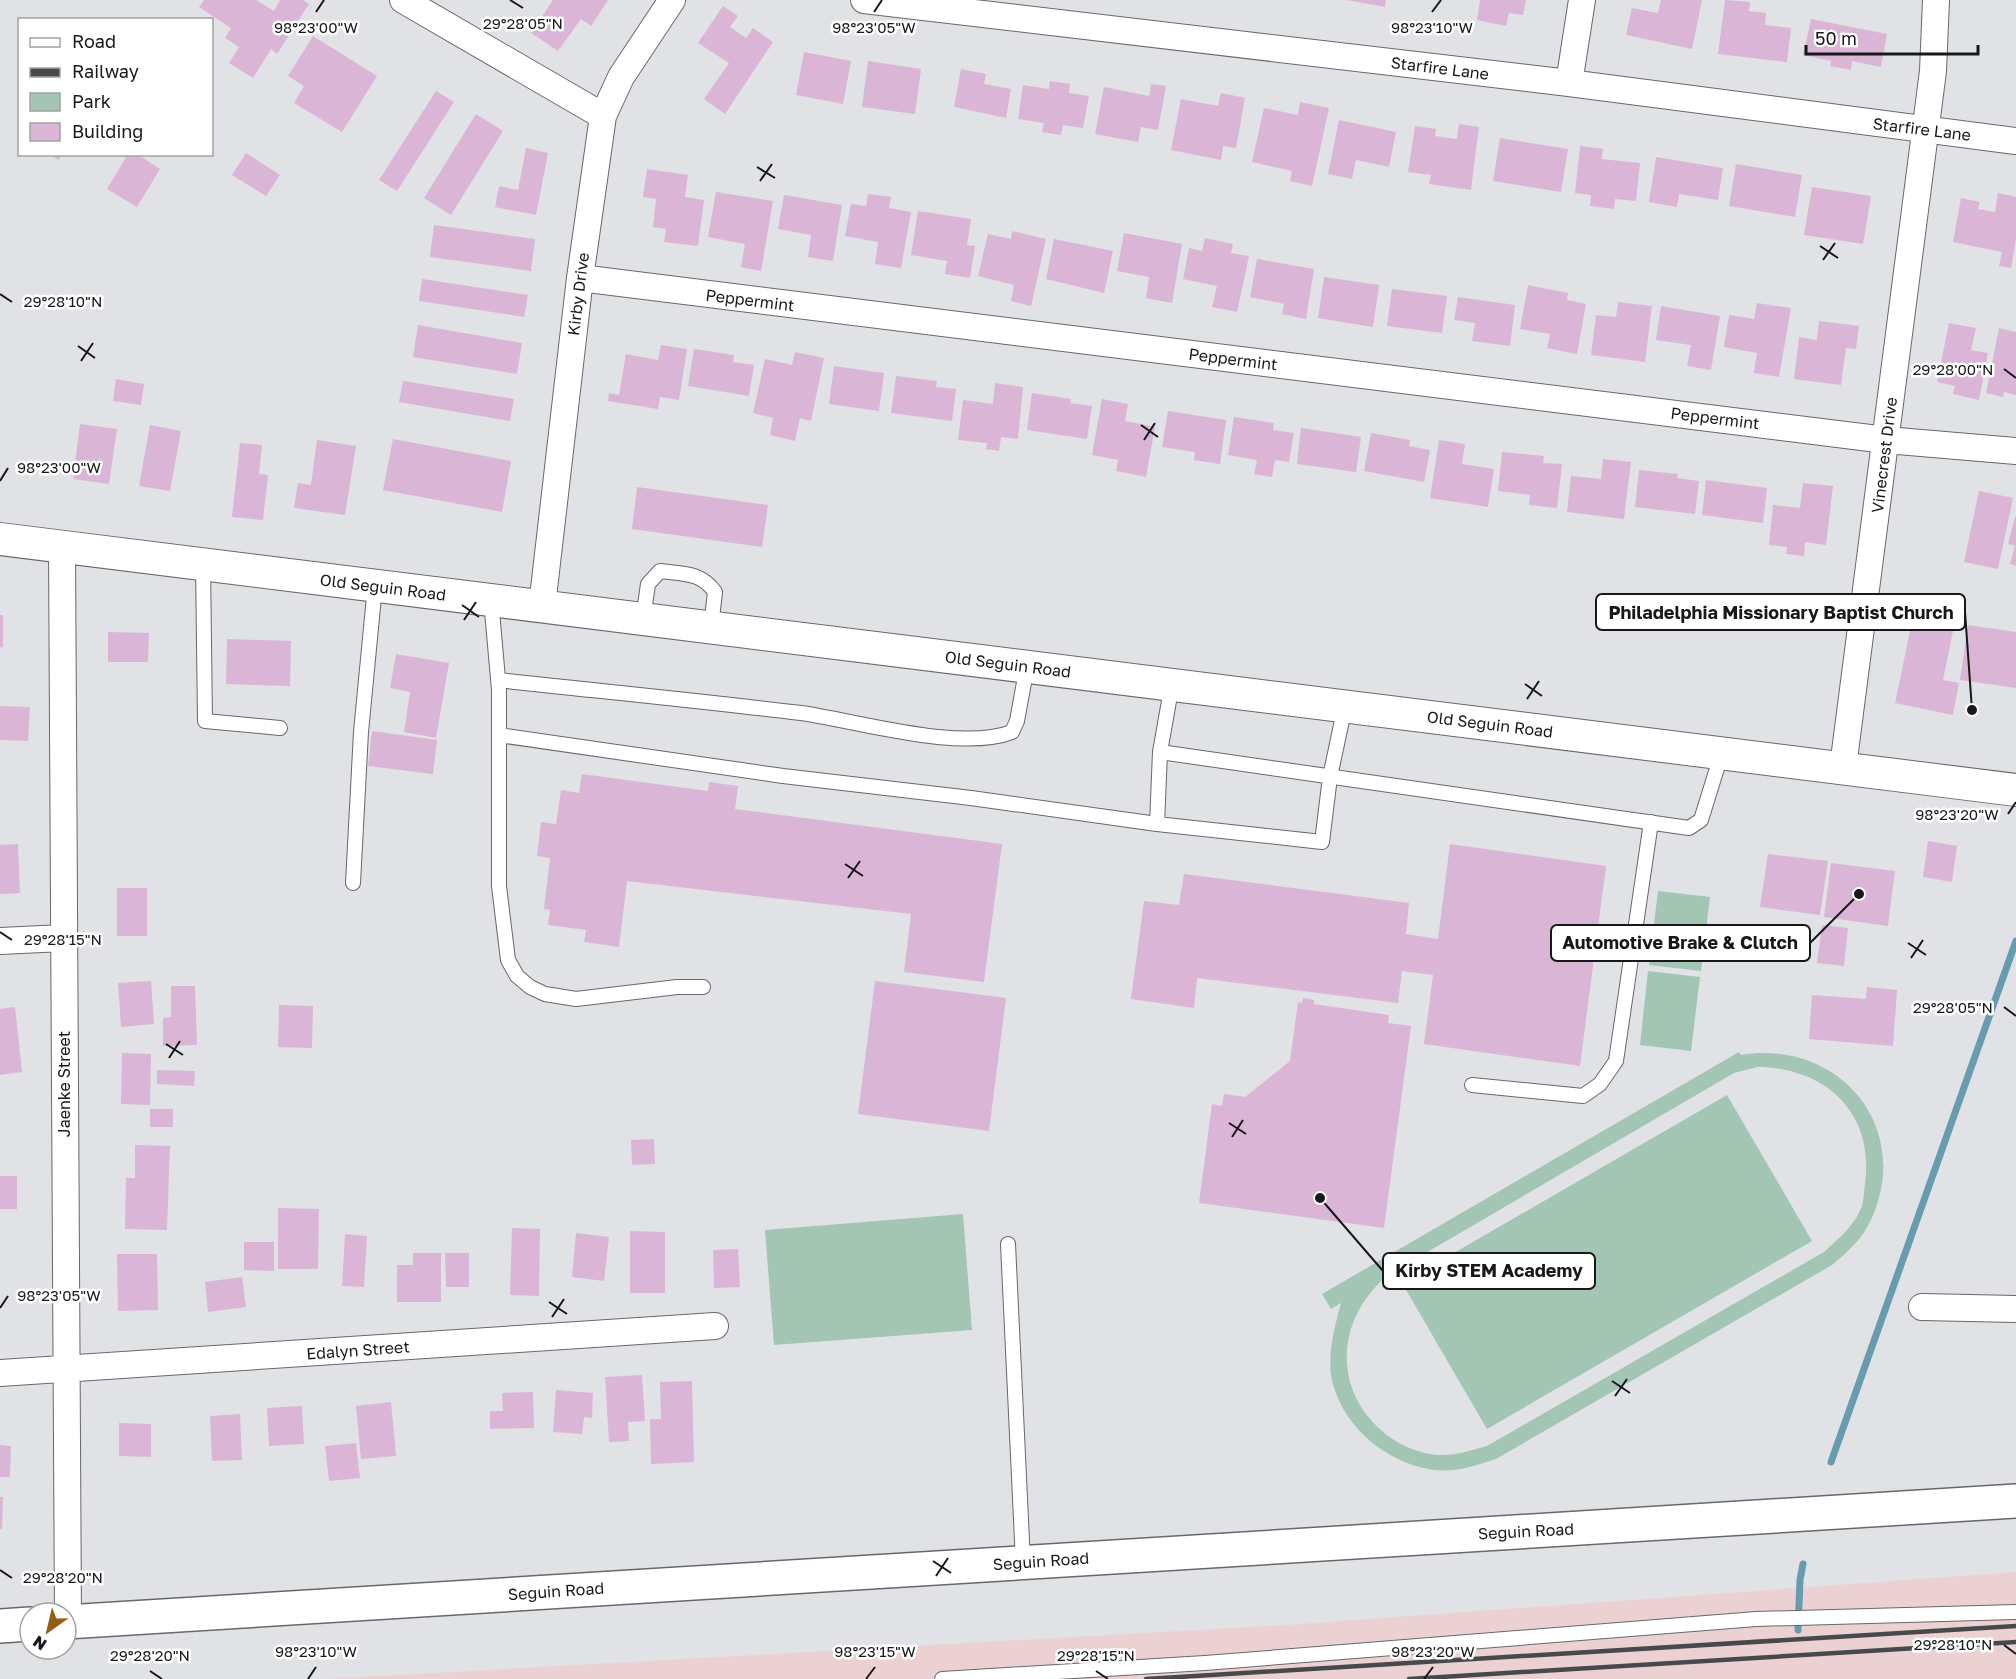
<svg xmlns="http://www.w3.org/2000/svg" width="2016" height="1679" font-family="'Golos Text',sans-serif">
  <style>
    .industrial { fill: #ecd1d3 }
    .green { fill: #a3c5b3; fill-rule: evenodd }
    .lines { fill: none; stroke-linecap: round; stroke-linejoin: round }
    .stream { stroke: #669cad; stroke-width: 7 }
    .building { fill: #dab5d6 }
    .service-casing { stroke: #67686b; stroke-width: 16 }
    .minor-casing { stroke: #67686b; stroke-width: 28 }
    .tertiary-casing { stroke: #67686b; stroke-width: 34 }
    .primary-casing { stroke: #67686b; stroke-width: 36 }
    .service { stroke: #fff; stroke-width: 14 }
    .minor { stroke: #fff; stroke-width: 26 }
    .tertiary { stroke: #fff; stroke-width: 32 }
    .primary { stroke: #fff; stroke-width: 33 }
    .rail { stroke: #48494b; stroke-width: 4.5 }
    .ticks { fill: none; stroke: #171819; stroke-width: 2 }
    .labels { text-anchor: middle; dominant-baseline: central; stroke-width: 5; stroke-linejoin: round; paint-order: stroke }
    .street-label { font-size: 16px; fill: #171819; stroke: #fff }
    .ticks-label { font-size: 15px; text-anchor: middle; fill: #171819; stroke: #fff; stroke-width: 5; stroke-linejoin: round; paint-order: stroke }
    .leader { fill: none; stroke: #171819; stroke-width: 2 }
    .callout-dot { fill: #171819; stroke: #fff; stroke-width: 2 }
    .callout { fill: #fff; stroke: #171819; stroke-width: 2 }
    .callout-label { font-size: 18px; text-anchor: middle; font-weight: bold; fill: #171819 }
  </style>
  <rect width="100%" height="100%" fill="#e1e2e6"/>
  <path class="industrial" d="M2016,1572v107h-1689l959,-54z"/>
  <path class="green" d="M1658,891l52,6 -9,74 -52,-6z
    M1648,971l52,6 -9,74 -51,-6z
    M1739,1052l2,3c97,-16 173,71 130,165 -9,19 -23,32 -39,45l-336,194c-21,7 -44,15 -67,10 -46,-8 -90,-46 -98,-94 -3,-25 4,-49 10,-72l-10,6 -9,-15zM1757,1067c68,0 118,46 108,116 -1,7 -1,16 -3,23 -6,18 -24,33 -38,46l-337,194c-14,4 -30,9 -45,9 -18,0 -36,-7 -51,-17 -60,-43 -57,-118 -3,-163l346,-202z
    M1727,1095l85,146 -325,188 -85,-146z
    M963,1214l9,116 -198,15 -9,-115z"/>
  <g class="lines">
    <path class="stream" d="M1831,1462l185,-521
      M1798,1630l2,-50 3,-16"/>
  </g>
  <path class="building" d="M204,0h52l18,11 6,-11h23l6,4 -32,50 -6,-5 -18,29 -24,-15 10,-16 -14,-9 6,-10 -32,-21z
    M553,0h55l-17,26 -10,-7 -23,32 -27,-18z
    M1347,0h39l-1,7z
    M1480,0h46l-3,15 -14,-2 -3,13 -29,-6z
    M1661,0h41l-10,49 -66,-14 6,-27 26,5z
    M1725,0l25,2 -1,9 17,2 -1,12 26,3 -4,34 -69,-8z
    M723,6l15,10 -8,11 16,11 7,-10 20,14 -48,72 -21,-15 25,-36 -31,-20z
    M1811,19l76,15 -6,33 -29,-6 -1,9 -21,-4 1,-5 -28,-6z
    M313,36l64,40 -35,56 -48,-29 10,-17 -16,-10z
    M804,52l47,9 -8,43 -47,-9z
    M868,61l53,8 -6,45 -53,-7z
    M961,69l25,5 -2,10 27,5 -5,29 -52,-11z
    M1050,81l20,3 -1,9 20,3 -6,32 -20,-3 -2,10 -19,-3 2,-9 -26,-4 5,-34 26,4z
    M1151,84l15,2 -8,44 -17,-3 -3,15 -43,-8 9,-47 45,9z
    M436,91l18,11 -57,89 -18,-11z
    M1221,93l24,5 -9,50 -13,-2 -2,14 -50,-10 10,-51 37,7z
    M1300,102l29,6 -17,78 -22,-5 2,-10 -40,-9 12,-54 34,7z
    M476,114l27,17 -52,84 -27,-17z
    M1339,120l57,12 -7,35 -33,-7 -4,19 -24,-5z
    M1459,124l20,3 -8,63 -42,-6 2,-9 -23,-3 7,-46 21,3 -1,7 22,3z
    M1500,138l68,11 -7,43 -68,-11z
    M1580,146l23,3 -1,10 38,4 -4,38 -21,-2 -1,10 -24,-3 1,-11 -16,-2z
    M526,148l22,5 -12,62 -41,-8 4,-21 19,4z
    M246,153l34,22 -14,21 -34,-21z
    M50,154h13l-5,6z
    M128,154h9l23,15 -23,38 -30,-18z
    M1656,157l67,11 -5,32 -39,-6 -2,13 -28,-5z
    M1736,164l66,11 -7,42 -66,-11z
    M647,169l41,6 -3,22 19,3 -6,46 -34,-4 2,-13 -13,-2 3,-28 -13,-2z
    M1812,187l59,9 -8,48 -59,-9z
    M716,192l57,9 -12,70 -20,-4 4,-23 -37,-7z
    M1998,193l18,4v42l-5,29 -12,-2 3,-14 -49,-10 8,-44 19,4 -2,7 17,3z
    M868,194l23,3 -2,11 22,4 -10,56 -26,-4 3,-22 -33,-6 6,-32 15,2z
    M784,195l58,10 -9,56 -25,-4 3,-22 -33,-6z
    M918,211l53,8 -4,26 8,1 -5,32 -25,-4 2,-13 -36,-6z
    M434,225l101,14 -4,32 -101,-14z
    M1012,231l34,8 -15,67 -20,-5 3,-16 -36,-9 10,-42 23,5z
    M1124,233l58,11 -10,59 -26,-5 3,-21 -32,-6z
    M1205,238l28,6 -2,9 18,3 -12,56 -25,-5 5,-21 -34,-7 6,-31 13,3z
    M1054,239l59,12 -9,42 -58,-14z
    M1257,259l57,10 -8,50 -24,-5 2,-10 -34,-7z
    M1324,277l55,8 -6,42 -55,-9z
    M422,279l106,16 -4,22 -105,-16z
    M1528,285l40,8 -1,7 19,4 -9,50 -30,-6 3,-14 -30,-5z
    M1392,289l55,7 -5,37 -55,-7z
    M1458,297l57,8 -5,41 -38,-5 3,-18 -21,-3z
    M1618,302l34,4 -7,56 -54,-7 5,-40 20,2z
    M1757,303l34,5 -12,69 -25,-4 3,-20 -33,-6 5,-32 25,4z
    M1661,306l59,10 -9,54 -24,-4 4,-21 -35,-5z
    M1819,321l40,5 -3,23 -10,-1 -5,37 -47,-6 5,-42 18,3z
    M1949,323l27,5 -5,22 17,3 -9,47 -26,-6 2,-8 -18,-4z
    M418,325l104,18 -5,31 -104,-17z
    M1999,328l17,4v63l-12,-3 -1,5 -17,-4z
    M661,345l26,4 -8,51 -19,-3 -2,12 -50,-8 1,-8 10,2 7,-41 32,6z
    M694,349l40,6 -1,7 21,3 -5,31 -61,-10z
    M795,352l29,6 -13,63 -11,-3 -5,23 -25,-6 3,-17 -20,-5 12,-54 27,6z
    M834,366l50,7 -5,38 -50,-7z
    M896,376l41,5 -1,6 20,2 -4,32 -61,-8z
    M116,379l28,5 -3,21 -28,-4z
    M403,381l111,18 -4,22 -111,-19z
    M995,383l28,4 -5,52 -17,-2 -2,14 -13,-2 1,-6 -29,-3 5,-40 30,4z
    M1032,393l39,6 -1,4 22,3 -5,33 -60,-9z
    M1102,399l26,5 -3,17 30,6 -9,50 -30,-6 2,-11 -26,-5z
    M1168,411l58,9 -6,44 -26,-4 1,-8 -33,-5z
    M1234,417l40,6 -1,7 21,3 -5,29 -14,-2 -3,17 -18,-3 3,-14 -29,-5z
    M80,424l37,5 -8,55 -36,-5z
    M150,425l31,6 -11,60 -31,-5z
    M1301,428l60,9 -5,35 -59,-8z
    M1371,433l39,7 -1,6 21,4 -6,32 -60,-11z
    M393,439l118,22 -9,51 -119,-22z
    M317,440l39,6 -11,69 -51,-7 4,-25 13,2z
    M1439,440l26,4 -3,20 32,5 -6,38 -58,-9z
    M240,443l22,2 -3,29 9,1 -5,45 -31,-3z
    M1502,452l42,4 -1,7 19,1 -5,44 -28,-3 1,-10 -32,-4z
    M1603,459l28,3 -7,57 -57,-7 4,-36 30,3z
    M1639,470l39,4 -1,4 22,3 -4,33 -60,-7z
    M1706,480l61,8 -4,35 -61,-8z
    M1803,483l30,3 -7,59 -21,-3 -1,14 -18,-2 1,-7 -18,-2 4,-40 27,3z
    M637,487l131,18 -6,42 -130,-18z
    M1979,491l34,7 -15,71 -34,-7z
    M2015,517h1v49l-6,-2 5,-18 -7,-2z
    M0,615h3v33l-3,-1z
    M1913,617l41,9 -11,54 16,3 -6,32 -58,-12z
    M1968,625l48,7v56l-56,-8z
    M108,632l41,1 -1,29h-40z
    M227,639l64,2 -1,45 -64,-2z
    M396,654l53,9 -13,75 -32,-6 6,-40 -20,-4z
    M0,706l30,1 -2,34 -28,-1z
    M372,731l65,9 -4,34 -65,-8z
    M582,774l126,17 1,-9 29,4 -3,23 267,35 -18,138 -80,-10 7,-58 -284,-33 -8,66 -35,-5 2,-12 -38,-5 2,-15 -6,-1 6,-51 -13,-2 4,-34 15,2 5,-34 18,3z
    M1928,841l29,5 -5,36 -29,-5z
    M18,844l2,49 -20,1v-49z
    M1450,844l156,22 -26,200 -156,-22 9,-69 -31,-4 -4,32 -201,-25 -3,30 -63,-9 13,-98 35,4 5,-31 225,29 -3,31 32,5z
    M1768,854l60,7 -8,54 -60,-8z
    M1831,863l64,8 -7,55 -64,-9z
    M117,888h30v48h-30z
    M1822,925l26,3 -4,38 -27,-3z
    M151,981l3,43 -33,3 -3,-44z
    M875,981l131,17 -17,133 -131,-17z
    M171,986h24l2,59 -34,1v-28l8,-1z
    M1867,987l30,3 -4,56 -84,-7 3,-44 54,4z
    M1303,998l11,2v4l75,11 -1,8 23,3 -27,202 -185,-25 13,-99 10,2 2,-12 21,3 45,-36 8,-59 4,1z
    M279,1005l34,1 -1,42 -34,-1z
    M15,1007l7,65 -22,3v-66z
    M122,1053l29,1 -1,51 -29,-1z
    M157,1070l38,1 -1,15 -37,-2z
    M150,1109h23v18h-23z
    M654,1139l1,25 -23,1 -1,-25z
    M135,1145l35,1 -3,84 -42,-1 1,-51h9z
    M0,1176h17v33h-17z
    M278,1208l41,1 -1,60h-40z
    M512,1228l28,1 -1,67 -29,-1z
    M630,1231l35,1v61h-35z
    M576,1233l33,4 -5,44 -32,-4z
    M345,1234l22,2 -3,51 -22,-1z
    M244,1242h30v29l-30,-1z
    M738,1249l2,38 -26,1 -1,-38z
    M413,1253h28v49h-44v-37h16z
    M445,1253h24v34h-23z
    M117,1254h40l1,56 -40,1z
    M242,1277l4,30 -38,5 -3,-30z
    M642,1375l3,46 -17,1 1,19 -20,1 -4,-65z
    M692,1381l2,81 -43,2 -1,-45h11l-1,-37z
    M556,1390l37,3 -1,25 -8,-1 -2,17 -29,-2z
    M533,1392l1,36 -44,1v-18h13l-1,-18z
    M391,1402l5,54 -35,3 -5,-53z
    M302,1406l2,38 -35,2 -2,-38z
    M240,1414l2,46 -30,1 -2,-45z
    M119,1423l32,1v33l-32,-1z
    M356,1443l4,35 -31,3 -4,-35z
    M0,1445l11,1 -1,31h-10z
    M0,1497h3l-1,32h-2z"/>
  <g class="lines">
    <g class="service-casing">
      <path id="service" d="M203,564l2,157 75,7
        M491,600l8,90v196l9,74 9,16 13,11 15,7 31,5 101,-12h26
        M643,619l5,-35 12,-13c23,3 41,1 55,21l-4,35
        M498,680c101,11 203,21 303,33 57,8 159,39 211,19l5,-11 10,-55
        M1172,684l-12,68 -3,72 165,18 8,-65 15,-71
        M499,735l284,41 188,22 186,26
        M1160,752l529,76 12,-8 21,-68
        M353,883l8,-151 14,-146
        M1472,1085l111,11 17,-12 16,-23 35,-239
        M1008,1244l15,318
        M942,1679l263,-16 551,-44 260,-7"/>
    </g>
    <g class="minor-casing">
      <path id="minor" d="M403,0l200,116
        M864,0l705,83 447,58
        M1569,83l13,-83
        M580,278l1306,162 130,11
        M62,546l6,1076
        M542,606l38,-328 23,-162 18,-39 51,-77
        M1843,767l90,-696 3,-71
        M0,941l63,-3
        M1922,1307l94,2
        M0,1373l715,-47"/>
    </g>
    <g class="tertiary-casing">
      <path id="tertiary" d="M0,539l2016,251"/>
    </g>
    <g class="primary-casing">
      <path id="primary" d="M66,1622l1950,-121
        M0,1626l30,-2"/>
    </g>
    <use href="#service" class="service"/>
    <use href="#minor" class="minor"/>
    <use href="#tertiary" class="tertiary"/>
    <use href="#primary" class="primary"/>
    <path class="rail" d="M1146,1679l870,-53
      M1409,1679l607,-37"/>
  </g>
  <path class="ticks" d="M510,0l13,8M316,12l8,-12M874,12l8,-12M1432,12l9,-12M757,167l18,11M760,181l12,-17M1820,246l18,12M1823,260l12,-17M0,294l12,8M78,346l17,12M81,361l12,-18M2004,369l12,9M1141,425l17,12M1144,440l11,-17M0,481l8,-13M462,605l17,12M464,620l12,-18M1525,684l17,12M1527,699l12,-18M2008,814l8,-12M845,864l18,12M848,878l12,-17M0,932l12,8M1908,943l18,12M1911,958l12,-18M2004,1007l12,9M166,1044l17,11M169,1058l11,-17M1229,1123l17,11M1232,1137l11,-17M549,1302l18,12M0,1308l8,-12M552,1317l12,-18M1612,1381l18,12M1615,1396l12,-17M933,1561l18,12M0,1570l12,8M936,1576l12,-18M2004,1645l12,9M150,1671l12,8M1096,1671l12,8M308,1679l8,-12M866,1679l9,-12M1424,1679l9,-12"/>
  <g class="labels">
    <g class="street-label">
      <text transform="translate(1440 68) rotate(7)">Starfire Lane</text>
      <text transform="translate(1922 129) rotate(7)">Starfire Lane</text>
      <text transform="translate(578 294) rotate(-83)">Kirby Drive</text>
      <text transform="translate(750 300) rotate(7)">Peppermint</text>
      <text transform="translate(1233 359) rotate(7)">Peppermint</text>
      <text transform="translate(1715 418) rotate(7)">Peppermint</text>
      <text transform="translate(1884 455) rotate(-83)">Vinecrest Drive</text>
      <text transform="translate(383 587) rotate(7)">Old Seguin Road</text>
      <text transform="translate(1008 664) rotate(7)">Old Seguin Road</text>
      <text transform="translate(1490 724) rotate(7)">Old Seguin Road</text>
      <text transform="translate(64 1084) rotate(-90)">Jaenke Street</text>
      <text transform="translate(358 1350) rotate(-4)">Edalyn Street</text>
      <text transform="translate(1526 1531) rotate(-3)">Seguin Road</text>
      <text transform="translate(1041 1561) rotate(-4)">Seguin Road</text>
      <text transform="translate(556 1591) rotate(-4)">Seguin Road</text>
    </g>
  </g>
  <g class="ticks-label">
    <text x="523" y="29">29°28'05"N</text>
    <text x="316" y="33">98°23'00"W</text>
    <text x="874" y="33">98°23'05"W</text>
    <text x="1432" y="33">98°23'10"W</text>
    <text x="63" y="307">29°28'10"N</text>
    <text x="1953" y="375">29°28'00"N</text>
    <text x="59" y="473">98°23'00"W</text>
    <text x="1957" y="820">98°23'20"W</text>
    <text x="63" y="945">29°28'15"N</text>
    <text x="1953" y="1013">29°28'05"N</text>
    <text x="59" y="1301">98°23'05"W</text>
    <text x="63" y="1583">29°28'20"N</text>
    <text x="1953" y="1650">29°28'10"N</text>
    <text x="316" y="1657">98°23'10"W</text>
    <text x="875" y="1657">98°23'15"W</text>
    <text x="1433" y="1657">98°23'20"W</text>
    <text x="150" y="1661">29°28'20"N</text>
    <text x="1096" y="1661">29°28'15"N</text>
  </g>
  <path class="leader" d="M1972 710L1965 612M1859 894L1810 943M1320 1198L1383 1271"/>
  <g class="callout-dot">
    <circle cx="1972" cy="710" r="6"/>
    <circle cx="1859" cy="894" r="6"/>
    <circle cx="1320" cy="1198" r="6"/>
  </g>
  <g class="callout">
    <rect x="1596" y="594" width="369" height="36" rx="6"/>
    <rect x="1551" y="925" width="259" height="36" rx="6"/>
    <rect x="1383" y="1253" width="212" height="36" rx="6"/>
  </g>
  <g class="callout-label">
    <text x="1781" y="619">Philadelphia Missionary Baptist Church</text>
    <text x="1680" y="949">Automotive Brake &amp; Clutch</text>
    <text x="1489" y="1277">Kirby STEM Academy</text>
  </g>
  <rect x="18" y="18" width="195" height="138" fill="#ffffff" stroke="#a2a3a3" stroke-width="1.5"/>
  <rect x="30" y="38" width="30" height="9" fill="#ffffff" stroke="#a2a3a3" stroke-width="1.5"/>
  <text x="72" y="48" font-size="18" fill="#171819">Road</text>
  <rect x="30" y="68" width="30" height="9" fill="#48494b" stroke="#a2a3a3" stroke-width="1.5"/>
  <text x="72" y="78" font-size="18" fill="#171819">Railway</text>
  <rect x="30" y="93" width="30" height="18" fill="#a3c5b3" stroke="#a2a3a3" stroke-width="1.5"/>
  <text x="72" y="108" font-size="18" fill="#171819">Park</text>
  <rect x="30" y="123" width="30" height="18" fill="#dab5d6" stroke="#a2a3a3" stroke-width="1.5"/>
  <text x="72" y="138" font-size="18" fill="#171819">Building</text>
  <g transform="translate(48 1631) rotate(214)"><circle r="28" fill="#ffffff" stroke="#a2a3a3" stroke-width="1.5"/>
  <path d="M0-4.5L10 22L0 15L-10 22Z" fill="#945e16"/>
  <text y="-9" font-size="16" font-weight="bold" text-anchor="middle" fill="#171819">N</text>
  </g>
  <path d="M1806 45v9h172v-9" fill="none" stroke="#171819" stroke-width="3"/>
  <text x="1815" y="45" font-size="18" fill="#171819" stroke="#ffffff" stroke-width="4.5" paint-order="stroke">50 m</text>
</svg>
